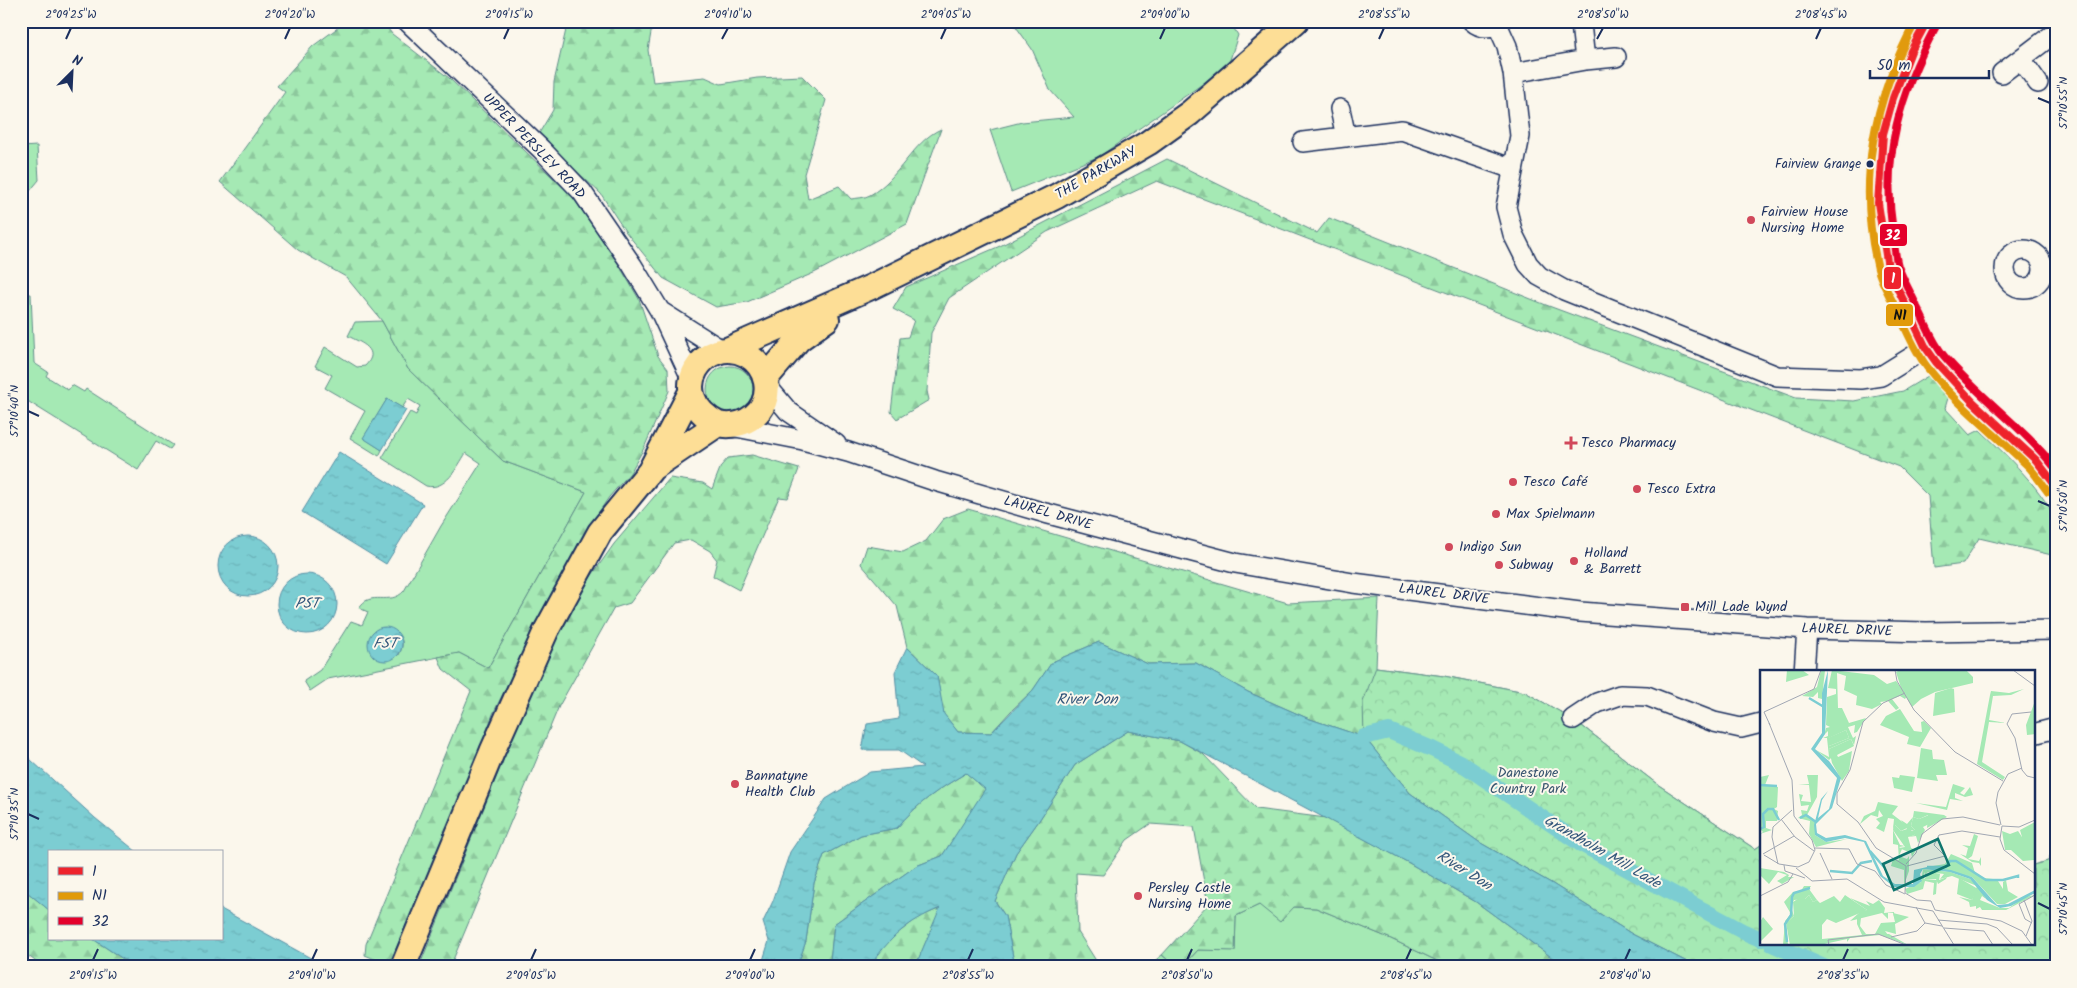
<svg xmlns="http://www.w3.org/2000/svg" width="2077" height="988" font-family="Kalam,sans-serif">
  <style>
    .grass { fill: #a5e9b4; stroke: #608c89; fill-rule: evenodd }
    .forest { fill: url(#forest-firs); stroke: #608c89 }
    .park { fill: url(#park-crowns); stroke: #608c89 }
    .water { fill: url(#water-ripples); stroke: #558ea4 }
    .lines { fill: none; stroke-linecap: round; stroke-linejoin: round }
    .canal { stroke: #7bcdd2; stroke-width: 16 }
    .minor-casing { stroke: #1b2f5e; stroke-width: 22 }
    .major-casing { stroke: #1b2f5e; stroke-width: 28 }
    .minor { stroke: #fbf7ec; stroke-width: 19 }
    .major { stroke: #fdde96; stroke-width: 24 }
    .bus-1-casing { stroke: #fbf7ec; stroke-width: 11 }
    .bus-2-casing { stroke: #fbf7ec; stroke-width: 11 }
    .bus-3-casing { stroke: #fbf7ec; stroke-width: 11 }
    .bus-1 { stroke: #ee232c; stroke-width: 8 }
    .bus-2 { stroke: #e19a09; stroke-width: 8 }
    .bus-3 { stroke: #e4002b; stroke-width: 8 }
    .ticks { fill: none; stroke: #1b2f5e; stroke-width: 2 }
    .bus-dot { fill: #1b2f5e; stroke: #fbf7ec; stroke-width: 2 }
    .poi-dot { fill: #d1495b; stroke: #fbf7ec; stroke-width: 2 }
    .labels { text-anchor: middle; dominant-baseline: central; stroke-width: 4; stroke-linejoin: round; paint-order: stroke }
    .bus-label { font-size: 13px; fill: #1b2f5e; stroke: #fbf7ec; text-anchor: end }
    .street-label { font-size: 14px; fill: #1b2f5e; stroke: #fbf7ec }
    .poi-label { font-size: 14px; fill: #1b2f5e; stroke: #fbf7ec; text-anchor: start }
    .park-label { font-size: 14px; fill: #37546f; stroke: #fbf7ec }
    .water-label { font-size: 15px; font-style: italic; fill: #33567b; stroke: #fbf7ec }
    .inset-river { fill: none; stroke: #7bcdd2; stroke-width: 2.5 }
    .inset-road { fill: none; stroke: #a1a7b3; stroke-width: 1 }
    .view { fill: #0f766e; fill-opacity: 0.15; stroke: #0f766e; stroke-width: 2.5 }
    .inset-edge { fill: none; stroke: #1b2f5e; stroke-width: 2.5 }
    .line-badge { stroke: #fbf7ec; stroke-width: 2 }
    .badge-label { font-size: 14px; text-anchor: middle; font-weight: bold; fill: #fff }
    .pale-badge-label { font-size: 14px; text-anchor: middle; font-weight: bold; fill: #111 }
    .neatline { fill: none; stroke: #1b2f5e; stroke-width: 2 }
    .ticks-label { font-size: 12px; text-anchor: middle; fill: #1b2f5e }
  </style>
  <defs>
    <pattern id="forest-firs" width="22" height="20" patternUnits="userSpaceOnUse" patternTransform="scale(1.25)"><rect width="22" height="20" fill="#a5e9b4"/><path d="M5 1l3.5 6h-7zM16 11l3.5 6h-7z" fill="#8dc89d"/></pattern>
    <pattern id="park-crowns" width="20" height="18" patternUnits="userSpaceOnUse" patternTransform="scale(1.25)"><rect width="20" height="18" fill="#a5e9b4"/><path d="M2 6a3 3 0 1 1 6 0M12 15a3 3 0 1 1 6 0" fill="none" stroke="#8dc89d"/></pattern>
    <pattern id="water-ripples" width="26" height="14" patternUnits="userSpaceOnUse" patternTransform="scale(1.25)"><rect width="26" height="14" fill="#7bcdd2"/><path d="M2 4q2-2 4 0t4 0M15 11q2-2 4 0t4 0" fill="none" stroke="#6ab0b7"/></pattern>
  </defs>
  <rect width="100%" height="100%" fill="#fbf7ec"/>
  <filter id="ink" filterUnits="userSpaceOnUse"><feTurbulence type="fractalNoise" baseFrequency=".02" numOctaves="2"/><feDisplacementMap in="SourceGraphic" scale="10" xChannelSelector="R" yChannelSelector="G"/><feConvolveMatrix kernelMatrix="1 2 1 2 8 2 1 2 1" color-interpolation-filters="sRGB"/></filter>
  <g filter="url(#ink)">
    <path class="grass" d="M1012,21h217l9,14 -10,31 -128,90 -89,36 -21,-62 32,-8 52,-5 -24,-27 -18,-41z
      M37,146l2,34 -15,18 4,43h-7v-94z
      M21,294h10l3,69 14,9 -2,4 22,14 4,-5 12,7 2,-3 87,56 -3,4 -14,-8 -18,29 -117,-73z
      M382,321l26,48 95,92 83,31 -98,176 -29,-15 -131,26 -18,12 -6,-10 16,-11 31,-49 11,4 6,-13 -9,-4c11,-19 31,-1 45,-17l37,-65 40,-63 -15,-10c-9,14 -20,38 -40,33l-44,-28 28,-46 6,3 4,-9 -12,-7 -6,9 -15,-9 -23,39 18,12 -3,6 -29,-18 15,-27 -40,-23 7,-13 -17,-9 10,-19 32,20 8,-1c16,-16 -3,-23 -17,-30l7,-14zM382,628c15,5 26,8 17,27l-26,-23z
      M707 389a23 23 0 1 1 46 0a23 23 0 1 1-46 0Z
      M1259,905l57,3 73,30 61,29h-268l16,-17h37l1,-34z
      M1162,955l15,12h-30z"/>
    <path class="forest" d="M347,21h35l10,13 57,44 123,118 47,69 20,34 19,57 10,13 1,22 -25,57 -14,25 -21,24 -14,21 -73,137 -29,59 -26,70 -78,181 -24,-10 1,-11 105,-253 -28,-22 -5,-12 21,-4 29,15 98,-176 -83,-31 -95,-92 -26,-48 -36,-44 -48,-27 -78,-68 65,-90 -8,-6 36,-40z
      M568,21h85l-5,29 5,32 52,-5 16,7 36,-6 45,-2 24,24 -22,74 4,25 31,-13 12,13c6,-1 14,-1 19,-4 29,-16 43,-54 71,-66l-34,95 -91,48 -69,30 -31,5 -53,-29 -38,-47 -24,-37 -63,-59 15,-25 1,-28z
      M1167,159l150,74 12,-15 217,87 250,93 58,3 49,-10 25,-15 20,22 -3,10 25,27 10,-5c21,20 70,66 76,94 2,10 0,22 0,32l-77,-18 -16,26 -29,4 -6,-72 -29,-29 -742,-286 -110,51 -98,66 -18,35 -4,58 2,9 -32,19 -6,-7 9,-74 8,-1 6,-17 -21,-11 13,-22 94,-41z
      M752,455l47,14 -11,29 -9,-1 -40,93 -26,-14 4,-16 -7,-9 -19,-11 -17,3 -44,60 -16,5 -55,98 -109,261h-31l114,-280 40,-85 41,-58 56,-66 33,5 9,6 9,-23 7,-8z
      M968,509l320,94 91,-5 -3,69 68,9 81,16 48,27 84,65 98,65 6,-4v99h272v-79l15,-4 8,-18v124h-359l-333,-230 -57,-19 -59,-26 -52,-29 -48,1 -49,-22 -47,20 -19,28 -22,21 -20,22 -33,-1 -15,-18 -6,-38 -30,-29 -10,-41 -36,-42 6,-18 36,6 23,-11 17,-22z
      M1128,731l52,10 23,13 53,55 70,9 83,45 67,39 89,65h-115l-61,-29 -73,-30 -22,-1 -14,15 -21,-17 -23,11 -1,35 -37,-1 -16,17h-5l-15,-12 46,-51 -14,-77 -44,-3 -23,16 -24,35 -27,-2 2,59 22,35h-85l-10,-51 -10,-15 21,-48 22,-31 37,-57z
      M966,773l20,16 -44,67 -26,10 -82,58 -4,37 -5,6h-28l9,-26 8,-58 10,-28 37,-20 36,-7c19,-24 42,-39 69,-55z
      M21,887l28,23v29h44l42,28h-92l-16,-12 -6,5z
      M941,908l-26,59h-46l20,-27 30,-23z"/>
    <path class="park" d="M1376,667l68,9 81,16 48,27 84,65 98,65 6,-4v99h272v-79l15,-4 8,-18v124h-359l-65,-33 -81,-51 -72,-41 -69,-49 -46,-56 -1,-35z"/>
    <path class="water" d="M387,399l19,11 -24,40 -19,-12z
      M339,452l84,52 -37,60 -84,-52z
      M218 566a30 30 0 1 1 60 0a30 30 0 1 1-60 0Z
      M277 604a30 30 0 1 1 60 0a30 30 0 1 1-60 0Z
      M368 644a17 17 0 1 1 34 0a17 17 0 1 1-34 0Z
      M1099,642l49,22 48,-1 52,29 59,26 57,19 46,56 69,49 72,41 81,51 65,33h-132l-89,-65 -67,-39 -229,-122 -52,-10 -53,34 -37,57 -22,31 -21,48 10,15 10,51h-17l-4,-8 -4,8h-75l25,-59c-35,15 -49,29 -71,59h-44l5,-6 4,-37 82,-58 26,-10 43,-67 -19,-16c-27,16 -50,31 -69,55l-36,7 -37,20 -10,28 -8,58 -9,26h-36l8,-26 -6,-19 10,-21 17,-49 36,-53 44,-27 53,-5 -24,-17h-37l5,-26 32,-5 -4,-47 12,-25 30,29 7,38 14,18 33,1 42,-43 19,-28z
      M21,751l74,67 42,34h-88v58l-28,-23z
      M221,909l106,58h-192l-42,-28h128z"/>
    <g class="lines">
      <path class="canal" d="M1364,737l25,-6 43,18 29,14 120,81 163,88 17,7
        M1772,944l52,23"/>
      <g class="minor-casing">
        <path id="minor" d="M407,21l134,128 41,43 50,73 28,46 32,69
          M1472,21c9,8 19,8 28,0
          M1927,21l-16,30 -18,47 -10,36 -5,69 10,65 38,80 10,14 37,40 63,58 20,26
          M1497,24l10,22 6,27 7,63 -14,71 7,27 15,30 11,12 25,14 213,86 84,3 20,-3 45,-28
          M1581,24l4,36
          M2021,59l17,24
          M1513,73l72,-13 31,-3
          M2002,73l54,-41
          M1340,109l6,28
          M1303,142l99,-12 111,39
          M2005 269a19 19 0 1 1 38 0a19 19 0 1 1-38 0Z
          M660,311l63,40
          M767,386l21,25 48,33
          M731,426l72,14 45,12 87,29 110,32 190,50 118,20 227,29 227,17 119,3 130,-2
          M1804,672l3,-43
          M1573,719l24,-16 23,-8 27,1 67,26 27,6 20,-5
          M2033,734l23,-6"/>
      </g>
      <g class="major-casing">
        <path id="major" d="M727,350l144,-63 186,-91 91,-53 42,-30 106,-92
          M766,378l33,-39 28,-20
          M651,469l67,-45c26,6 53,-13 48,-42 -2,-12 -9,-21 -19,-27 -41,-23 -86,39 -29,69
          M403,967l89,-215 54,-121 54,-99 50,-61 41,-79"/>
      </g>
      <use href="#minor" class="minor"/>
      <use href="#major" class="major"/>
      <g class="bus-1-casing">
        <path id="bus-1" d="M1927,21l-16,30 -18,47 -10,36 -5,69 10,65 38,80 10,14 37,40 63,58 20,26"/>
      </g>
      <g class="bus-2-casing">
        <path id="bus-2" d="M1916,21c-43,79 -59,160 -38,248 4,15 14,31 21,45 8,18 16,37 28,53 29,37 67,66 100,98 8,8 14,18 21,27"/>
      </g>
      <g class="bus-3-casing">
        <path id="bus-3" d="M1936,26c-36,67 -55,130 -43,206 1,11 2,24 5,34 5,14 13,27 19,41 9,17 15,35 27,49 35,41 80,72 112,113"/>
      </g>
      <use href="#bus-1" class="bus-1"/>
      <use href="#bus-2" class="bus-2"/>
      <use href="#bus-3" class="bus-3"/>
    </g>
  </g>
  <path class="ticks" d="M66,39l5,-11M285,39l5,-11M504,39l5,-11M722,39l6,-11M941,39l5,-11M1160,39l5,-11M1379,39l5,-11M1597,39l6,-11M1816,39l5,-11M2038,98l12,5M28,411l11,5M2038,501l12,5M28,814l11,5M2038,903l12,6M93,960l5,-11M312,960l5,-11M531,960l5,-11M750,960l5,-11M968,960l5,-11M1187,960l5,-11M1406,960l5,-11M1625,960l5,-11M1843,960l5,-11"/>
  <circle class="bus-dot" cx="1870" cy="164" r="4.5"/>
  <g class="poi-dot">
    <circle cx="1751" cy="220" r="5"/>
    <path d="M1568.5 435.5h5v5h5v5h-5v5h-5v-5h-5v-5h5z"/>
    <circle cx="1513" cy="482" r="5"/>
    <circle cx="1637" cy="489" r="5"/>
    <circle cx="1496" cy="514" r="5"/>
    <circle cx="1449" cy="547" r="5"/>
    <circle cx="1574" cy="561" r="5"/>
    <circle cx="1499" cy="565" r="5"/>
    <rect x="1680" y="602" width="10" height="10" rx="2.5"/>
    <circle cx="735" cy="784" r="5"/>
    <circle cx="1138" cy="896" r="5"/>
  </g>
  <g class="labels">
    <g class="bus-label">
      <text x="1861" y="164">Fairview Grange</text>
    </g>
    <g class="street-label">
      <text transform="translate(534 146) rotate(46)">UPPER PERSLEY ROAD</text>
      <text transform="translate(1096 173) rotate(-30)">THE PARKWAY</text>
      <text transform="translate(1048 513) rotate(16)">LAUREL DRIVE</text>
      <text transform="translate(1444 594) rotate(7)">LAUREL DRIVE</text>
      <text transform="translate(1847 630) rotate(2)">LAUREL DRIVE</text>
    </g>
    <g class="poi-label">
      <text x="1761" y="212">Fairview House<tspan x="1761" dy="16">Nursing Home</tspan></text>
      <text x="1581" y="443">Tesco Pharmacy</text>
      <text x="1523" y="482">Tesco Café</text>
      <text x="1647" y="489">Tesco Extra</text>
      <text x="1506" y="514">Max Spielmann</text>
      <text x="1459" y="547">Indigo Sun</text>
      <text x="1584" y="553">Holland<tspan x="1584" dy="16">&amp; Barrett</tspan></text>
      <text x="1509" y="565">Subway</text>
      <text x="1695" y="607">Mill Lade Wynd</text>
      <text x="745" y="776">Bannatyne<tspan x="745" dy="16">Health Club</tspan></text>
      <text x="1148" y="888">Persley Castle<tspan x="1148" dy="16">Nursing Home</tspan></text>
    </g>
    <g class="park-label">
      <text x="1528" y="773">Danestone<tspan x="1528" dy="16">Country Park</tspan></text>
    </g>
    <g class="water-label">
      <text x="307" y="604">PST</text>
      <text x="385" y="644">FST</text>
      <text x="1087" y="700">River Don</text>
      <text transform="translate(1602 852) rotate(30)">Grandholm Mill Lade</text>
      <text transform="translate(1464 871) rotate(32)">River Don</text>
    </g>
  </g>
  <g transform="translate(1760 670)">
    <rect width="275" height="275" fill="#fbf7ec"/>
    <path d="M191,18l3,1 1,23 -22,4 2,-23zM275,31v33l-8,1 -1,-10zM86,60l3,8 -20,8 -1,-8zM91,69l3,7 -17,9 1,2 14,-6 -3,20 -7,10 -10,-18 -3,-14zM161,78l11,2 1,9 11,1 3,15h-11l2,6 -21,-3zM9,105l-4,10 13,2 -1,20 -3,2 4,2 -1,10h-11v7l6,2 -12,4 3,-2 -3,-3v-52zM193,114l12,4 -5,5 4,2 6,-8 3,8 -8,2 -10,-4v5l8,3 -13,-2 -3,11 -31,-7 30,4zM154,141l30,4 3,2 -20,11 1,-13 -9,4 -6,-2zM153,147l-2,9 6,6 -6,-2 4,5 -7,2 3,11 5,2 -4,7 -1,-4 -12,-5 6,-1 -12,-17 1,-6 7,7 6,-2 -6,-9 6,4zM275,152v15h-13l-2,-7zM214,164l4,2 -6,20 -4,3 11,2 2,-4v9l-2,-3 -7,-1 -12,-8 6,2 2,-8 -6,-3 8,1zM0,198l24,4 5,3 -1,2h6l-12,7 -5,-3 10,-6 -9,-3 -9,12 -9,-9zM171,202l9,2 -1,6 8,-3 -1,2 -8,5 -2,-5h-12zM49,225l4,7 4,-2 3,3 14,-7 6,6 5,-7 22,15 -31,13 -9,-4 -5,6v14l40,-4 -5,-11v-6h4l-1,8 6,8h23l19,11 -28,-10 -30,3 -3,4v-3l-27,6h-30l-4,-22 8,-7 -1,-14 6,-4 6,1zM3,247l10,12 -13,13v-20z" fill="#a5e9b4"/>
    <path d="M72,0l42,5 13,9 9,-3 11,15 -2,3 -5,-3 -8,3 7,9 -3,2 -8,-9 -8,1 2,2 -10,5 -16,-4 1,-9 -13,-6 2,-14 -9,-3 1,35h4l7,15 17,-5 -9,14 -3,1 1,-8 -7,2 5,11 3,-2 -2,9 -3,-6 -22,10 3,8 -3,3 -13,-10 13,7 -2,-19h-4l5,-2v-5l-4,4 2,-7 4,-1 -4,-2 1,-28 9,-3v-5l-8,-1zM86,60l3,8 -20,8v-8zM264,19l-13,6 -18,1 -4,24 17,3 -17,-1 -7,40 23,15 -2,3 -26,-16 13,-69 1,-4 18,2zM140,39l14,22 8,1 -1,-10 3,-1 7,7 -11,19 -13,-3 2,-7 -29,-12 6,-9zM47,105h11l-1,22 -10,18 9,6 -1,14 11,7 21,-3 -31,8 -7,-13 1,-13 -12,-3 4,-3 -1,-5 6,1 2,-6 -8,1 -2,-12 4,1 -2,6 10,1 -2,-17h-11l11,-1zM140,105l15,2 -3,15 -18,-4 -2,-11 7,1zM118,132l20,4 -6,8 17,13 -8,4 -6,-6 -2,4 1,-10 -6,-1 -4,14 -8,-4 4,-5 -4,-4 7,-3 -4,-6 -1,7 -7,-2 -11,9 4,-8 11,-5zM169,145v9l-6,3 2,3 -7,13 -2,-7 -8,1 7,-2 -5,-3 5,-2 -4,-4 2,-9 6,2zM133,160l7,15 5,1 -6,1 3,2 -3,7 8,3 2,-3v15l-5,14v-15l-13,-4 2,-7 6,1 -1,-15 -5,-1zM163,199l27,3 20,7 10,10 6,10 -4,-3 -2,4 20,8h9l15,-11 11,-2 -29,15h-24l-2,-3 -4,2v-3l-6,1 -1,-5 -10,-5 13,3 5,-14 -25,-10 -12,3 4,-5 -16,-2 -3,3 -1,-3v7l13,1 -1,14 -3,1 1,-12 -9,-2 -2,8 -16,5 -2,-5 16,-7zM44,216h7l-2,3 8,11 -4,2 -4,-7 -4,4 -11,1 -3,7 3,9 -8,7 2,22h-5l2,-24 6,-7 -7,-12 9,-10 8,-1zM90,228l20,8 -4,-5 7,3 6,-4 6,8 -1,5 10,-1 1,8 -2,-7h-5v6l-6,-6 -32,8 11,-10 6,-1z" fill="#a5e9b4" fill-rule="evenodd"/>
    <path d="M140,0h66l7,7v6l-38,9 -14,7 -9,8 -11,-19 -5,-16z" fill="#a5e9b4"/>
    <path d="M27,0h15l7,5 -23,7zM61,0h4l-3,29 -4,-1v-6l-5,5 -11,-1 15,-9zM242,161l8,3 8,-3 4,6h13v23l-12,1 -12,-11h-6zM191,184l21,9 3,10 9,5 18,2 -4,1 5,8v-7l3,-2 2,11 10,6 -13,7h-8l-25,-27 -45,-10 18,-3zM199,208l19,11 -6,11 -15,-6zM133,243l16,4 -14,7 1,10 -11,-3 3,4 -13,-1 6,-11 14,-1z" fill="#a5e9b4"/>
    <path d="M68,0l-3,64 -10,15 14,12 12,17 -9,30 -16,16 1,9 9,5 19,-3 21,6 17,35 12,8h18l1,-14 13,-3 24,3 21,7 25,28 11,-1 27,-14v3l-24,13 -11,2 -13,-8 -17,-21 -20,-7 -27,-3 -3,5 2,7 -8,6h-20l-14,-11 -16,-34 -19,-4 -19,4 -11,-7 -1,-10 7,-26 7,-8 -6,9 -4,18 11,-9 8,-31 -26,-29 11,-16v-40z" fill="#7bcdd2"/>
    <path class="inset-river" d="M49,28l15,9M0,115l17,1M40,148l6,-3 10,7M0,159l4,-2 -1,-13 5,-5h5l6,11M110,181l14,16M167,197h19l4,-6h6l30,19h17l15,-4v2M70,201l22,2 9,-10 11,-2M27,272l-2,-18 6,-9 1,-18 2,-4 16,-5"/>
    <path class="inset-road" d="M135,0l2,11 17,29 41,42 48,29M253,0l22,16M145,23l-22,10 -20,19 -13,48 -13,23v11l21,18 18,26 30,18M271,42l-19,2 -5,10 8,14 7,32 5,6 8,2M10,55l-6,-13 50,-23 7,-19M0,86v18M21,149l14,18 19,14M241,155l-5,-22 2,-11 10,-18 14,-6M242,156l-2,13 4,11 31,24M242,156l17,1 16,-7M55,178l34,1 8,15 18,7 11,14 19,9M60,183l12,26M3,184l31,-18M4,185l15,9 19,3 11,-5 6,-12 -3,-10 -18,-24 -2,-36 -23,-57M18,194l-6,-27 1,-10 19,-17M146,194l10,-11 6,-19 20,-15 21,-2 37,8M24,195l1,6 20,7M146,196l-1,27 12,7 14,1 4,9M147,196l38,-10 -11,-11 5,-10 23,-4 38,6M36,198l16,13 35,-2 37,23 49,9M0,226l28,-14 5,-8M264,230l8,21 -6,15M156,237l9,16 17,3M175,240l66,11 21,10 10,14M173,241l21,34M178,250l49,4 10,4 16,17M272,253l-7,-4 -6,-15 16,-9M184,258l40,3 9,14M131,267l26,-6 8,-8M69,275l-1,-5 50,-6 28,11"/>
    <path class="view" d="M178,169l11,26 -55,25 -11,-26z"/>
    <rect width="275" height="275" class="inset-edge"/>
  </g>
  <g class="line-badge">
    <rect x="1879" y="223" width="29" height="24" rx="5" fill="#e4002b"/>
    <rect x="1883" y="266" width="19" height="24" rx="5" fill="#ee232c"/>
    <rect x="1885" y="303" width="29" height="24" rx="5" fill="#e19a09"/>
  </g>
  <g class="badge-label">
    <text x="1893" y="240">32</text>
    <text x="1893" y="283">1</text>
  </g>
  <g class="pale-badge-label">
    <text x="1900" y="320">N1</text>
  </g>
  <rect width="2077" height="988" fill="none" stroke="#fbf7ec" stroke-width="55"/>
  <rect x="48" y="850" width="175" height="90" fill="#fbf7ec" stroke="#a1a7b3"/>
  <rect x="58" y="867" width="25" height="8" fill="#ee232c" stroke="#a1a7b3"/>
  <text x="92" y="876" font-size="15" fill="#1b2f5e">1</text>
  <rect x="58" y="892" width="25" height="8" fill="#e19a09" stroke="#a1a7b3"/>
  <text x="92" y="900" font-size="15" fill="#1b2f5e">N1</text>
  <rect x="58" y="917" width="25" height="8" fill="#e4002b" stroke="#a1a7b3"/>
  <text x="92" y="926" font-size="15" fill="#1b2f5e">32</text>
  <g transform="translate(72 72) rotate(24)" stroke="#fbf7ec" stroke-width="4" paint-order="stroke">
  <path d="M0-4L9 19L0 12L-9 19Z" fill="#1b2f5e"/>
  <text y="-8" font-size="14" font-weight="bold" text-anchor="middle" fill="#1b2f5e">N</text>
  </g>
  <path d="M1870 70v8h119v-8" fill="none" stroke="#1b2f5e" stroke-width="2.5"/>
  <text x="1877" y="70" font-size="15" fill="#1b2f5e" stroke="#fbf7ec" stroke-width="4" paint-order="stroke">50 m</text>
  <rect x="28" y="28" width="2022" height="932" class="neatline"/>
  <g class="ticks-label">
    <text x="71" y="18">2°09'25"W</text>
    <text x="290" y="18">2°09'20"W</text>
    <text x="509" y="18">2°09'15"W</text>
    <text x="728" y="18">2°09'10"W</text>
    <text x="946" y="18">2°09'05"W</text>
    <text x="1165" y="18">2°09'00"W</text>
    <text x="1384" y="18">2°08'55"W</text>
    <text x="1603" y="18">2°08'50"W</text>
    <text x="1821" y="18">2°08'45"W</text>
    <text transform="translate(2063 103) rotate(-90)" y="4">57°10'55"N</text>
    <text transform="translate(14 411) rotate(-90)" y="4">57°10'40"N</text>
    <text transform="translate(2063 506) rotate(-90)" y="4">57°10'50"N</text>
    <text transform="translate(14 814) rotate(-90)" y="4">57°10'35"N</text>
    <text transform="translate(2063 909) rotate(-90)" y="4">57°10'45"N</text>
    <text x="93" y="979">2°09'15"W</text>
    <text x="312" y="979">2°09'10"W</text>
    <text x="531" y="979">2°09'05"W</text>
    <text x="750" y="979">2°09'00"W</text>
    <text x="968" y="979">2°08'55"W</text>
    <text x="1187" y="979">2°08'50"W</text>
    <text x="1406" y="979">2°08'45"W</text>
    <text x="1625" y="979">2°08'40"W</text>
    <text x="1843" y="979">2°08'35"W</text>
  </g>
</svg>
